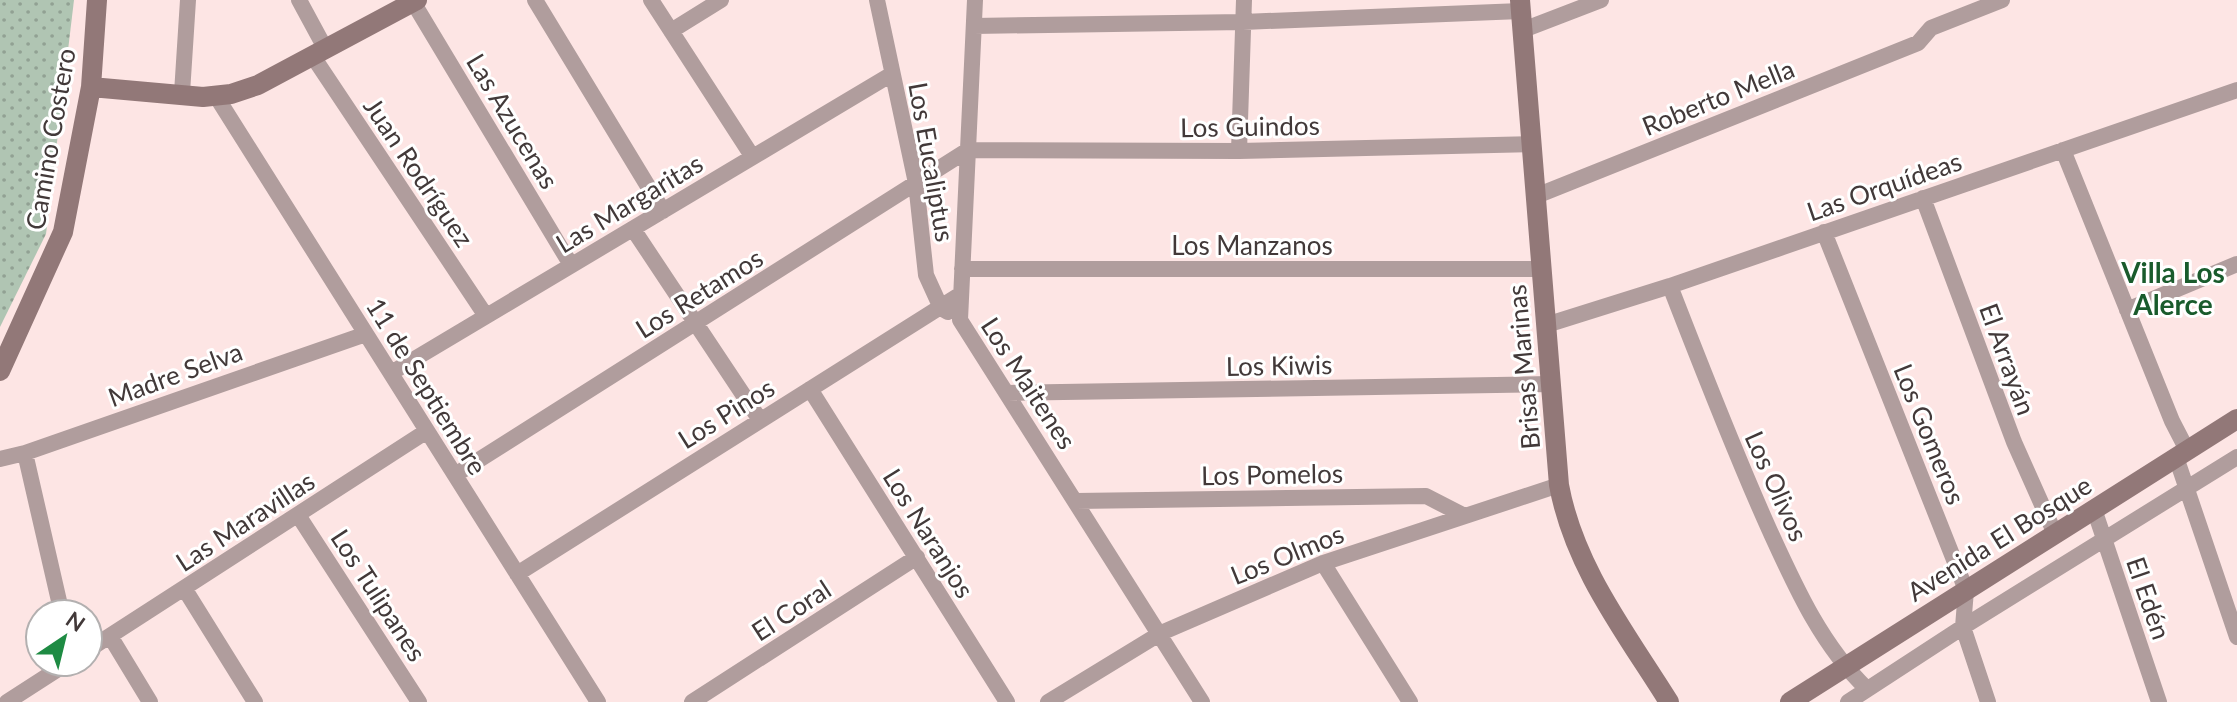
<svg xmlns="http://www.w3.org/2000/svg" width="2237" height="702" font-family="Lato,sans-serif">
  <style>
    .park { fill: url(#park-dots) }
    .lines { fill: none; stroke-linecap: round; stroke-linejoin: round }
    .street { stroke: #b09d9d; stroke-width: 16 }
    .secondary { stroke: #927878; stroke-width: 20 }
    .labels { text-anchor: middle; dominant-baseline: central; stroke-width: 6; stroke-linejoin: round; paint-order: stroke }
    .street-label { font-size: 26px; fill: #423939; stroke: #fff }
    .neighbourhood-label { font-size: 28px; font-weight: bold; fill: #195b2c; stroke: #fff }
  </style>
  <defs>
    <pattern id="park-dots" width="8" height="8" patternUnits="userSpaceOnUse" patternTransform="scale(2)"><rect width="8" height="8" fill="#b0c5b3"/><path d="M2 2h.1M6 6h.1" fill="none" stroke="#91a193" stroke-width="1.8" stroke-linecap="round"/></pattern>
  </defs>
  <rect width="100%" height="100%" fill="#fde5e4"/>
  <path class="park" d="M0,0h74l-28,234 -46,93z"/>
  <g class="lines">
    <path class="street" d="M299,0l26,48
      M535,0l128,211
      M651,0l101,156
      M877,0l39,183 10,92 15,33 7,4
      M975,0l-15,320 242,382
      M413,2l158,263
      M974,26l269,-4 278,-11
      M1523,30l78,-30
      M671,31l50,-31
      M312,55l174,261
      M182,93l6,-93
      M216,96l382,606
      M2063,150l109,271 15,29
      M1239,151l5,-151
      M1536,196l382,-153 13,-15 71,-28
      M1923,198l91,244 41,92
      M633,229l127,191
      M1824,232l142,358 -3,37 25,75
      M962,269h580
      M1670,286c32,82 63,163 99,243 26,57 52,116 98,160
      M2127,310l110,-46
      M1546,325l124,-39 567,-196
      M391,373l501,-299
      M810,389l197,313
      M1008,393l543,-9
      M25,453l37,161
      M2176,457l61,180
      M0,459l25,-6 341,-119
      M455,475l513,-325 271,1 293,-7
      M1076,501l350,-5 37,19
      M2094,509l65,193
      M298,515l121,187
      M1323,563l87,139
      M517,574l444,-280
      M184,588l71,114
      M110,636l40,66
      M88,650l339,-219
      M7,702l62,-40
      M692,702l225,-145
      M1048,702l113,-69 162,-70 236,-78
      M1848,702l115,-75 274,-170"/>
    <path class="secondary" d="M1520,0l39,485c15,82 67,148 110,217
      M91,87l112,10 28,-3 27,-9 159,-85
      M0,371l63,-139 28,-145 6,-87
      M1790,702l447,-283"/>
  </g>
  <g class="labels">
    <g class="street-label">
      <text transform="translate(1718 97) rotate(-22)">Roberto Mella</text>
      <text transform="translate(513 121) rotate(59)">Las Azucenas</text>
      <text transform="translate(1250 126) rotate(-1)">Los Guindos</text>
      <text transform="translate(50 139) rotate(-80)">Camino Costero</text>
      <text transform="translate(932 162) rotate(80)">Los Eucaliptus</text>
      <text transform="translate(419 172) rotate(56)">Juan Rodríguez</text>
      <text transform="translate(1884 186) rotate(-19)">Las Orquídeas</text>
      <text transform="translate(629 203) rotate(-31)">Las Margaritas</text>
      <text x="1252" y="245">Los Manzanos</text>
      <text transform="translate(699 293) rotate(-32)">Los Retamos</text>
      <text transform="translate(2008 359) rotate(70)">El Arrayán</text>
      <text transform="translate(1279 365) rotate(-1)">Los Kiwis</text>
      <text transform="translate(1523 367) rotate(-95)">Brisas Marinas</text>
      <text transform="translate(175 374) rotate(-20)">Madre Selva</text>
      <text transform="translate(1029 383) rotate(57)">Los Maitenes</text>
      <text transform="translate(427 386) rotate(58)">11 de Septiembre</text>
      <text transform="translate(726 413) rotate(-32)">Los Pinos</text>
      <text transform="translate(1930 434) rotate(68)">Los Gomeros</text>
      <text transform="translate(1272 474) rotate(-1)">Los Pomelos</text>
      <text transform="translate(1777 486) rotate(66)">Los Olivos</text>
      <text transform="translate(245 521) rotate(-33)">Las Maravillas</text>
      <text transform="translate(929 533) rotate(58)">Los Naranjos</text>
      <text transform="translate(1999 538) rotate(-32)">Avenida El Bosque</text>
      <text transform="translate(1287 554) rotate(-22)">Los Olmos</text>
      <text transform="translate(379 595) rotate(57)">Los Tulipanes</text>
      <text transform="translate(2149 598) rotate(71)">El Edén</text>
      <text transform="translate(791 610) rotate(-33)">El Coral</text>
    </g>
    <g class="neighbourhood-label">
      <text x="2173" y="272">Villa Los<tspan x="2173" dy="32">Alerce</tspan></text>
    </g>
  </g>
  <g transform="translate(64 638) rotate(35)"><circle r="38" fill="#ffffff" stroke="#b3b0b0" stroke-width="2"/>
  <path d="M0-6L14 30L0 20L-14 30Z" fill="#1e8b43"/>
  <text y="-12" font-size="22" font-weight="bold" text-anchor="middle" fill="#423939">N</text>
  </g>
</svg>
